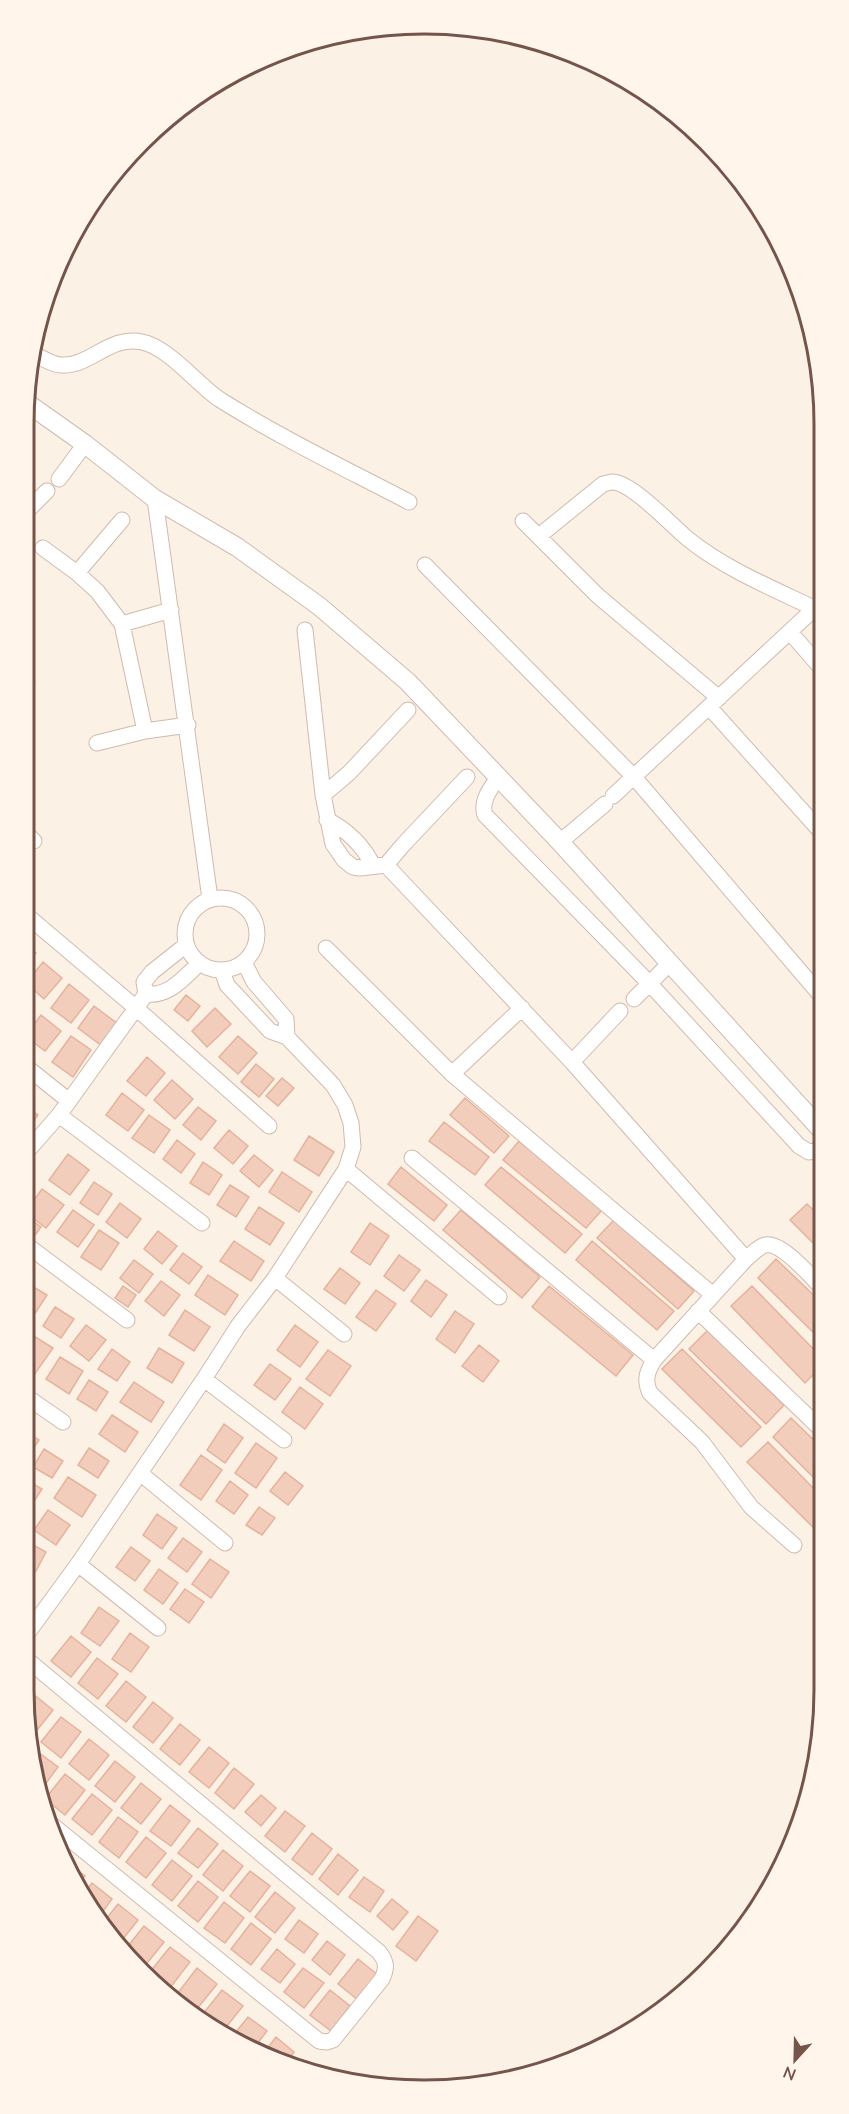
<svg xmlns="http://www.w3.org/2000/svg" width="849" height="2114" font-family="Mulish,sans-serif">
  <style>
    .building { fill: #f2cdbc; stroke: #e5b29c; stroke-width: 1.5 }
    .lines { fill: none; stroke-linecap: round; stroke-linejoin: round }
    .minor-casing { stroke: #d0baae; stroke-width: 17 }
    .tertiary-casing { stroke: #d0baae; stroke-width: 20 }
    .minor { stroke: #fff; stroke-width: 15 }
    .tertiary { stroke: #fff; stroke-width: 18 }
    .rim { fill: none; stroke: #75554a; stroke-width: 3 }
  </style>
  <rect width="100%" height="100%" fill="#fcf1e5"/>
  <path class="building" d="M24,945l12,8 -12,16z
    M43,962l19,16 -18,21 -18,-16z
    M69,984l20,16 -18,23 -20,-15z
    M186,995l14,11 -12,15 -14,-11z
    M24,1001l8,6 -8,10z
    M94,1006l24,18 -16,22 -24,-18z
    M215,1008l16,16 -24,23 -15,-16z
    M41,1015l20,16 -16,20 -20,-15z
    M71,1036l20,14 -18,27 -21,-15z
    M238,1036l19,17 -19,21 -19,-17z
    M147,1057l18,16 -19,23 -19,-15z
    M256,1064l18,15 -15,18 -18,-15z
    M282,1078l12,10 -16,18 -12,-10z
    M172,1080l21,19 -18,20 -21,-19z
    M122,1093l22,17 -16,21 -22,-16z
    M465,1098l44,38 -15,17 -44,-38z
    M24,1105l14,10 -14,18z
    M198,1107l18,14 -15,19 -18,-15z
    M149,1115l21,15 -16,23 -22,-15z
    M444,1122l45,35 -14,18 -46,-34z
    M229,1130l19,16 -15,18 -19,-16z
    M309,1136l25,16 -15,24 -25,-16z
    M177,1140l18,14 -14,19 -18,-14z
    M519,1141l83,69 -16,18 -83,-68z
    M68,1154l21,16 -19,25 -21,-15z
    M254,1155l19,15 -14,17 -19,-16z
    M203,1162l19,13 -13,20 -19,-12z
    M401,1167l46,38 -13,16 -46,-37z
    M501,1167l81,67 -17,19 -80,-68z
    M282,1172l30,20 -13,20 -30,-20z
    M94,1182l18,12 -14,21 -18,-12z
    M230,1185l19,12 -13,20 -19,-12z
    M42,1189l22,16 -18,23 -21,-16z
    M120,1203l21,16 -14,19 -21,-16z
    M807,1204l17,16v34l-34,-34z
    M259,1207l25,16 -14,22 -25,-16z
    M73,1210l21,15 -16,22 -21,-15z
    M461,1210l79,67 -18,21 -79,-68z
    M30,1219l11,8 -5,7 -11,-8z
    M614,1220l80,71 -16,18 -81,-71z
    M370,1223l19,13 -19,29 -19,-13z
    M99,1230l20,13 -18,27 -20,-13z
    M158,1231l19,15 -15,18 -18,-15z
    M234,1241l30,20 -13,20 -31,-20z
    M592,1241l82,70 -17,19 -81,-70z
    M183,1253l19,14 -13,17 -19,-14z
    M399,1255l21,15 -16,21 -20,-15z
    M776,1259l48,46v38l-66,-65z
    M134,1260l19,14 -14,19 -19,-15z
    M340,1268l20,15 -15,21 -21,-15z
    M208,1275l30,20 -13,20 -30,-20z
    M426,1280l21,15 -16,22 -20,-16z
    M161,1281l19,14 -16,21 -19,-15z
    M25,1282l22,13 -15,23 -8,-5z
    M123,1286l13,9 -8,12 -13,-9z
    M549,1286l84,69 -17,21 -84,-69z
    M752,1286l72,74v4l-19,19 -74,-77z
    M376,1290l20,14 -20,27 -20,-14z
    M55,1307l19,12 -13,19 -18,-12z
    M185,1310l25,17 -16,24 -25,-16z
    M455,1311l19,13 -19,29 -19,-14z
    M86,1325l20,15 -17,21 -19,-15z
    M295,1325l23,17 -18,25 -23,-17z
    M708,1330l76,75 -18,19 -77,-75z
    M32,1335l21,13 -19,27 -10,-7v-21z
    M479,1345l20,16 -16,21 -21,-16z
    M159,1348l25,15 -12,20 -25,-15z
    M112,1349l18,13 -13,19 -19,-12z
    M682,1349l79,78 -20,20 -79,-78z
    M328,1350l23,16 -21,30 -24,-17z
    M60,1357l23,14 -14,23 -23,-15z
    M270,1364l21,15 -16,21 -21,-15z
    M89,1380l19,12 -12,19 -19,-12z
    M134,1382l30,20 -13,20 -31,-20z
    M300,1387l23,17 -18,25 -23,-17z
    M112,1415l26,17 -13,20 -26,-18z
    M791,1418l33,32v38l-51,-51z
    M224,1424l19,14 -18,25 -18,-13z
    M24,1430l15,10 -14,21 -1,-1z
    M768,1442l56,57 1,40 -78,-77z
    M256,1443l21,15 -21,30 -21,-15z
    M89,1448l20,13 -11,17 -20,-13z
    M44,1449l19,12 -11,17 -19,-11z
    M201,1455l21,15 -21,30 -21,-15z
    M285,1472l18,14 -15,19 -18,-14z
    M68,1477l28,18 -14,22 -28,-19z
    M28,1481l14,8 -13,20 -5,-3v-18z
    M230,1481l18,14 -14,19 -18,-13z
    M259,1507l16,11 -13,17 -16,-10z
    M48,1510l22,15 -14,20 -22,-15z
    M157,1514l20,14 -15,21 -19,-14z
    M183,1538l19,14 -15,20 -19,-14z
    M24,1540l22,12 -10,19 -12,-6z
    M131,1547l19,14 -15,20 -19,-14z
    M210,1559l19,13 -18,26 -19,-14z
    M159,1569l19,14 -15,21 -19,-14z
    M185,1589l19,13 -15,21 -19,-14z
    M99,1607l20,14 -19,25 -19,-13z
    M130,1633l19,14 -18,25 -19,-13z
    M71,1636l20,16 -20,25 -20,-16z
    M97,1658l21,16 -20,25 -20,-16z
    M126,1681l20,16 -20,25 -20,-16z
    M33,1694l20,16 -20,25 -7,-32z
    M153,1702l20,16 -20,25 -20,-16z
    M61,1717l20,15 -20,26 -20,-16z
    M180,1724l20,16 -20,25 -20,-16z
    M89,1739l20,16 -20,25 -20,-16z
    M209,1747l20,16 -20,25 -20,-16z
    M38,1752l20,15 -17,23 -6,-34z
    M115,1761l20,16 -20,25 -20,-16z
    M234,1768l20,16 -20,25 -19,-16z
    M65,1774l20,16 -20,25 -20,-16z
    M141,1783l20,16 -20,25 -20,-16z
    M92,1794l20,16 -20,25 -20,-16z
    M261,1795l15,13 -15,18 -16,-14z
    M170,1805l20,16 -19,25 -21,-15z
    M285,1811l20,15 -20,26 -20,-16z
    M118,1817l20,15 -19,26 -20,-16z
    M198,1828l20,16 -20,24 -20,-15z
    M312,1833l20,16 -20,26 -20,-16z
    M146,1837l20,16 -20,25 -20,-16z
    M223,1850l20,16 -20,25 -20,-16z
    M338,1854l20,16 -20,25 -19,-16z
    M172,1860l20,16 -20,25 -20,-16z
    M65,1861l20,15 -9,11z
    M250,1871l20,15 -20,26 -20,-16z
    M364,1877l20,14 -14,21 -21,-15z
    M198,1881l20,16 -20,25 -20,-16z
    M92,1883l20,16 -14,19 -16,-22z
    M275,1892l20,16 -20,25 -20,-16z
    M392,1899l16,13 -15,18 -16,-14z
    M224,1902l20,16 -19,25 -21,-15z
    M118,1904l20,16 -20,25 -16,-21z
    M418,1916l20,15 -22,30 -20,-15z
    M299,1920l19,14 -14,19 -19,-14z
    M251,1923l20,16 -20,26 -20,-16z
    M144,1926l20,16 -20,25 -20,-16z
    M327,1941l18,14 -15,20 -18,-15z
    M170,1947l20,15 -20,26 -20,-16z
    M277,1949l18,15 -15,19 -19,-14z
    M358,1959l20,16 -20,25 -20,-16z
    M197,1968l20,16 -20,25 -20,-15z
    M303,1968l21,15 -20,25 -20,-16z
    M222,1990l21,16 -20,25 -21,-16z
    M330,1990l20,16 -19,25 -21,-16z
    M248,2017l19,14 -14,18 -21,-12z
    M276,2037l18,15 -9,12 -22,-10z"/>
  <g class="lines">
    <g class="minor-casing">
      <path id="minor" d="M35,355c8,3 18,10 26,10 29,2 48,-30 81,-23 26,5 55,42 77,57 60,38 127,70 190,103
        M59,479l26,-35
        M155,499l55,400
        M24,514l23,-23
        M523,521l75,75 121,102
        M539,536l64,-52c1,0 8,-2 9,-2 20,0 60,44 76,57 38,31 91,52 134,73
        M43,548l34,25 20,18 25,33 23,107
        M425,565l209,212 189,221
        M77,573l45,-53
        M122,624l49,-14
        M305,630l18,165 10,49 11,16 9,7 7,1 26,-3
        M790,632l32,37
        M24,679l3,3
        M709,707l114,127
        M97,743l48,-12 43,-6
        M499,776c-8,12 -19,25 -14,39l165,169 149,162 10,6 9,-2 6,-7
        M467,777l-64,68 -17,20 186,197 174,197
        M323,795l26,-22 59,-63
        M613,796l202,-188
        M327,820c19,9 37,26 46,46
        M24,831l10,10
        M560,842l45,-38
        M185 934a36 36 0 1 1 72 0a36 36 0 1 1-72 0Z
        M24,913l112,95 133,118
        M326,948l126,126 261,221
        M244,962l10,20 32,37 1,18
        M146,994c23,3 37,-16 54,-31
        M634,999l35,-35
        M572,1062l48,-51
        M24,1065l45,36
        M452,1074l70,-66
        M59,1115l143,108
        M24,1155l35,-40 87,-121 -2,-12 8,-10 34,-27
        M412,1158l242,202
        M346,1169l153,128
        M24,1243l103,77
        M275,1278l69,56
        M698,1311l126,121
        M204,1379l80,61
        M24,1395l39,27
        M140,1473l85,70
        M794,1545l-43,-38 -49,-65 -52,-49c-6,-13 -3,-21 4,-33l92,-101c5,-4 12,-12 19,-14 17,-4 47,33 59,45
        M78,1564l80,64
        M24,1638l54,-74 126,-185 34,-53 37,-48 71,-109 7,-22 -2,-24 -6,-18 -12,-20 -46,-48 -17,-6 -43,-46 -5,-15
        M24,1657l355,295c8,10 8,16 3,27l-49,61 -6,2 -8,-1 -273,-221"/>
    </g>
    <g class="tertiary-casing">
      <path id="tertiary" d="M27,403l58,41 70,55 82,48 82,59 89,76 152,160 264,291"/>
    </g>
    <use href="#minor" class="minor"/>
    <use href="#tertiary" class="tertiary"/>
  </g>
  <path d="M0 0H849V2114H0ZM424 34H424A390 390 0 0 1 814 424V1690A390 390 0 0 1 424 2080H424A390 390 0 0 1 34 1690V424A390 390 0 0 1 424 34Z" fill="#fff5eb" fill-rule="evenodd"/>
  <path class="rim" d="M424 34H424A390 390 0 0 1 814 424V1690A390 390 0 0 1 424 2080H424A390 390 0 0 1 34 1690V424A390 390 0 0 1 424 34Z"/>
  <g transform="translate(795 2060) rotate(202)" stroke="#fff5eb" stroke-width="4.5" paint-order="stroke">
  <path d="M0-4.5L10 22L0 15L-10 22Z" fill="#75554a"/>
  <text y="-9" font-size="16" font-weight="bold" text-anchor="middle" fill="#75554a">N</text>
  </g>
</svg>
